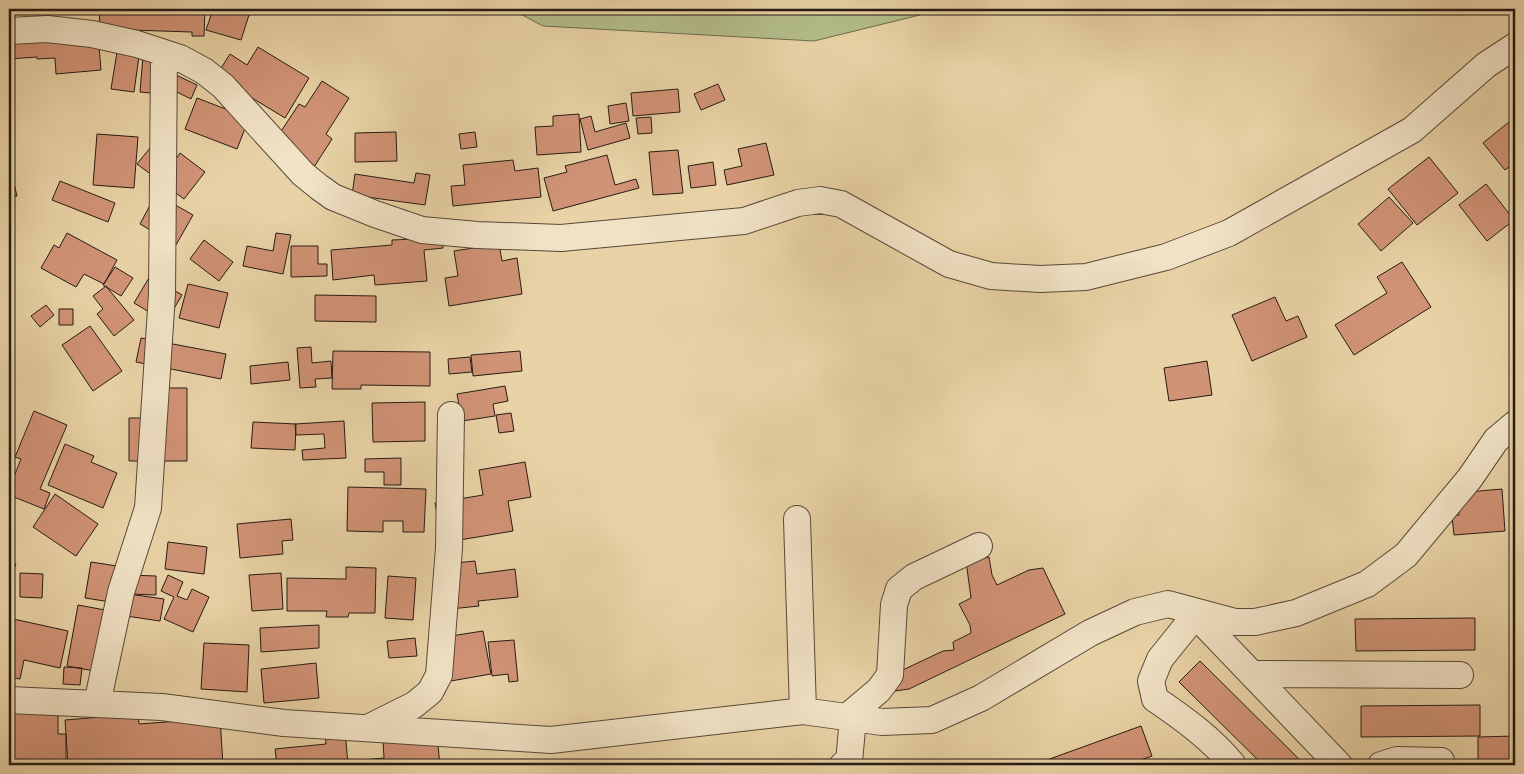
<svg xmlns="http://www.w3.org/2000/svg" width="1524" height="774" font-family="'Old Standard TT',serif">
  <style>
    .green { fill: #b3bd89; stroke: #6c6c4e }
    .building { fill: #d19376; stroke: #261b14 }
    .lines { fill: none; stroke-linecap: round; stroke-linejoin: round }
    .minor-casing { stroke: #574938; stroke-width: 28 }
    .minor { stroke: #f1e2c5; stroke-width: 26 }
  </style>
  <rect width="100%" height="100%" fill="#e9d3a6"/>
  <filter id="stains"><feTurbulence type="fractalNoise" baseFrequency=".004" numOctaves="4"/><feColorMatrix values="0 0 0 0 .2 0 0 0 0 .09 0 0 0 0 .02 0 0 0 .5 -.17"/></filter>
  <radialGradient id="worn" r=".72"><stop offset=".6" stop-color="#630" stop-opacity="0"/><stop offset="1" stop-color="#630" stop-opacity=".3"/></radialGradient>
  <path class="green" d="M511,9h433l-130,32 -271,-15z"/>
  <path class="building" d="M41,9h42l-1,4 -42,-3z
    M100,9h105l-1,27h-12v-4l-93,-3z
    M213,9h16l20,6 -8,25 -35,-10z
    M97,24l4,46 -45,4 -1,-16 -18,1v-2l-28,2v-27z
    M118,46l22,3 -6,43 -23,-3z
    M258,47l51,31 -24,40 -69,-42 14,-22 17,11z
    M143,56l23,2 -4,36 -22,-2z
    M176,75l21,10 -6,14 -22,-11z
    M322,81l27,17 -23,36 6,5 -18,28 -40,-25 25,-38 6,3z
    M718,84l7,16 -24,10 -7,-16z
    M678,89l2,23 -47,4 -2,-23z
    M197,98l52,20 -12,31 -52,-20z
    M626,103l3,18 -19,3 -2,-18z
    M579,114l2,38 -44,3 -2,-28 18,-1v-10z
    M591,116l4,16 31,-9 4,15 -42,12 -8,-31z
    M651,117l1,16 -14,1 -2,-16z
    M1515,117v45l-10,8 -22,-27z
    M396,132l1,29 -42,1v-29z
    M475,132l2,15 -16,2 -2,-15z
    M97,134l41,3 -4,51 -41,-3z
    M154,143l22,16 4,-6 25,19 -21,27 -47,-35z
    M766,143l8,32 -47,10 -3,-15 18,-4 -4,-17z
    M678,150l5,43 -30,2 -4,-43z
    M607,155l8,30 21,-6 3,9 -86,23 -9,-33 23,-6 -2,-6z
    M1429,157l29,36 -41,32 -29,-36z
    M513,160l2,11 23,-3 3,29 -88,9 -2,-20 14,-1 -2,-20z
    M9,162l8,34 -8,2z
    M713,162l3,23 -25,3 -3,-22z
    M416,173l14,2 -5,30 -73,-10 3,-21 59,9z
    M60,181l55,22 -7,19 -56,-22z
    M1486,184l28,36 -27,21 -28,-36z
    M156,194l37,21 -17,30 -36,-21z
    M1389,197l24,26 -32,28 -23,-27z
    M67,233l50,27 -13,24 -20,-10 -8,13 -35,-19 13,-23 5,3z
    M276,233l15,2 -8,39 -40,-8 4,-20 26,5z
    M442,234l1,14 -19,2 3,31 -52,4 -1,-10 -41,5 -2,-30 61,-5v-5l23,-1z
    M204,240l29,22 -14,19 -29,-22z
    M499,244l3,17 15,-3 5,36 -73,12 -4,-28 13,-2 -4,-25z
    M291,246h27v18h9v12l-36,1z
    M1402,262l29,45 -77,48 -19,-30 52,-32 -10,-16z
    M115,267l18,11 -12,18 -18,-11z
    M150,276l32,19 -16,27 -32,-19z
    M188,284l40,9 -9,35 -40,-10z
    M106,286l28,34 -20,16 -17,-22 6,-5 -10,-13z
    M315,295l61,1v26l-61,-1z
    M1275,297l11,24 12,-5 9,21 -55,24 -20,-46z
    M46,305l8,10 -14,12 -9,-11z
    M59,309h14v16h-14z
    M90,326l32,45 -29,20 -31,-46z
    M141,338l85,16 -5,25 -85,-17z
    M311,347l1,16 19,-2 1,17 -17,1 1,8 -16,1 -3,-40z
    M333,351l97,1v34l-69,-1v4h-29z
    M520,351l2,20 -49,5 -2,-21z
    M470,357l2,15 -23,2 -1,-15z
    M1207,361l5,34 -43,6 -5,-33z
    M288,362l2,18 -39,4 -1,-18z
    M505,386l3,15 -15,3 2,12 -33,5 -5,-27z
    M143,388h44v73h-58v-43h13z
    M425,402v39l-52,1 -1,-39z
    M34,411l33,14 -27,64 10,4 -6,16 -35,-14v-6l12,-30 -6,-2z
    M511,413l3,18 -15,2 -3,-18z
    M344,421l2,37 -43,2 -1,-10 23,-2 -1,-14 -28,1 -1,-11z
    M253,422l43,2 -1,26 -44,-2z
    M65,444l29,12 -3,6 26,11 -14,35 -55,-23z
    M401,458v27h-17v-13h-19v-13z
    M525,462l6,35 -23,4 5,30 -71,12 -7,-40 48,-8 -4,-25z
    M348,487l78,2 -2,43h-21v-11h-20v11l-36,-1z
    M1502,489l3,42 -51,4 -2,-19 7,-1 -2,-22z
    M55,494l43,30 -22,32 -43,-29z
    M9,513l6,7 -6,6z
    M291,519l2,21 -11,1 1,13 -43,4 -3,-34z
    M168,542l39,5 -3,27 -39,-5z
    M989,557l3,18 5,10 32,-15 14,-2 22,46 -156,75 -14,2 -3,-16 51,-24 11,-1 -1,-8 18,-9 -1,-8 -11,-21 12,-6 -5,-37z
    M9,561l7,3 -7,16z
    M475,561l2,13 38,-5 3,28 -40,4 1,5 -38,4 -5,-45z
    M91,562l26,4 -6,36 -26,-4z
    M346,567l30,1 -1,45h-26l-1,4h-22l1,-6h-40v-33l59,1z
    M20,573l23,1 -1,24 -22,-1z
    M281,573l2,36 -31,2 -3,-36z
    M129,575l27,1v19l-27,-1z
    M168,575l15,7 -6,14 10,4 5,-11 17,8 -16,35 -29,-13 10,-22 -13,-6z
    M388,576l28,2 -3,42 -28,-2z
    M129,594l35,5 -4,22 -34,-5z
    M78,605l38,7 -11,61 -38,-7z
    M9,618l59,13 -8,37 -36,-8 -4,19 -11,-2z
    M1475,618v32l-119,1 -1,-32z
    M319,625v23l-58,4 -1,-24z
    M483,631l8,43 -46,8 -7,-44z
    M415,638l2,18 -28,2 -2,-17z
    M514,640l4,41 -9,1 -1,-8 -16,2 -4,-34z
    M204,643l45,2 -2,47 -46,-3z
    M1200,661l105,104h-42l-84,-83z
    M316,663l3,35 -55,5 -3,-34z
    M64,667l18,1 -2,17 -17,-1z
    M9,704h49v30h8v31h-57z
    M1480,705v31l-119,1v-31z
    M138,714l1,10 81,-6 3,47h-155l-3,-45z
    M344,719l4,46h-71l-2,-16 51,-5 -2,-23z
    M1141,726l11,30 -26,9h-93z
    M437,736l3,29h-76l-1,-5 21,-2 -1,-18z
    M1515,736v29h-37v-28z"/>
  <g class="lines">
    <g class="minor-casing">
      <path id="minor" d="M9,31l38,-2 45,5 45,10 43,14 24,13 19,15 80,88 16,13 14,10 42,17 47,16 55,5 84,3 183,-17 54,-18 22,-3 21,4 108,60 42,12 49,3 46,-2 80,-20 63,-24 183,-103 74,-65 29,-19
        M797,519l6,192
        M1188,615l17,10 134,140
        M1193,618l-33,41 -9,22 4,18c28,19 57,40 78,66
        M1252,674l208,1
        M9,700l153,7 122,16 267,17 252,-29 79,11 50,-2 49,-22 109,-65 45,-21 33,-8 67,18h20l41,-9 71,-29 39,-29 64,-77 26,-38 19,-16
        M97,704l24,-112 27,-84 14,-214 2,-241
        M847,717l32,-27 11,-15 4,-70 5,-16 15,-12 65,-31
        M368,728l46,-23 16,-13 9,-17 10,-127 2,-133
        M843,765l6,-3 4,-44
        M1381,765l16,-5 44,1"/>
    </g>
    <use href="#minor" class="minor"/>
  </g>
  <rect width="1524" height="774" fill="none" stroke="#e9d3a6" stroke-width="30"/>
  <rect x="10" y="10" width="1504" height="754" fill="none" stroke="#261b14" stroke-width="2.5"/>
  <rect x="15" y="15" width="1494" height="744" fill="none" stroke="#261b14"/>
  <rect width="100%" height="100%" filter="url(#stains)"/>
  <rect width="100%" height="100%" fill="url(#worn)"/>
</svg>
